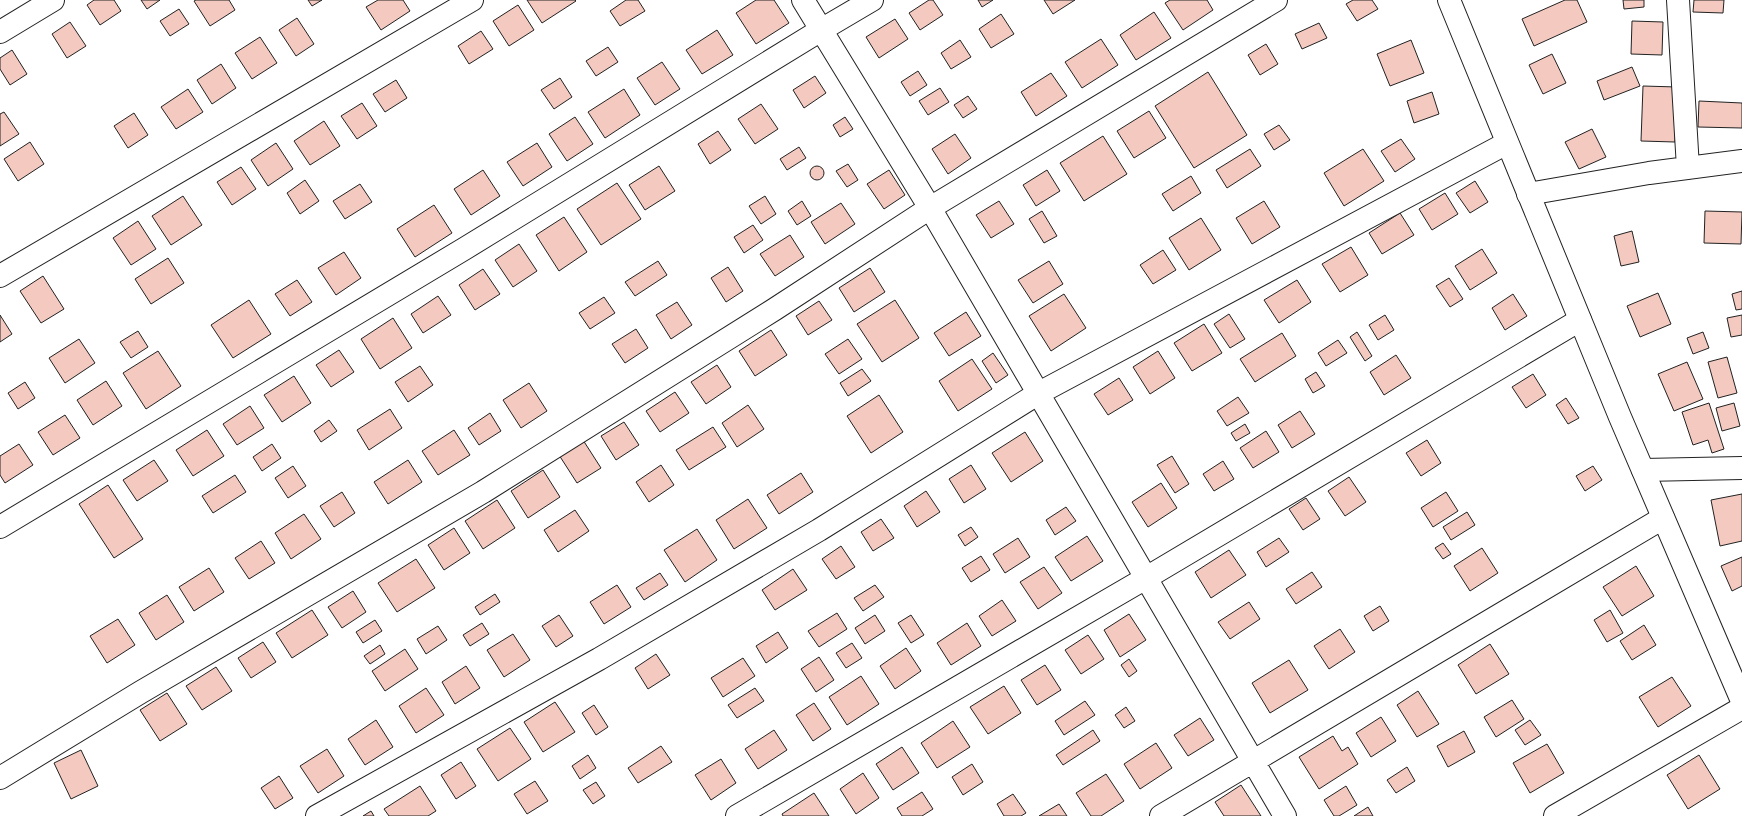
<svg xmlns="http://www.w3.org/2000/svg" width="1742" height="816" font-family="Ubuntu,sans-serif">
  <style>
    .building { fill: #f3c9c0; stroke: #222 }
    .lines { fill: none; stroke-linecap: round; stroke-linejoin: round }
    .minor-casing { stroke: #222; stroke-width: 24 }
    .major-casing { stroke: #222; stroke-width: 24 }
    .minor { stroke: #fff; stroke-width: 22 }
    .major { stroke: #fff; stroke-width: 22 }
  </style>
  <rect width="100%" height="100%" fill="#fff"/>
  <path class="building" d="M94,0h20l7,11 -21,14 -13,-20z
    M141,0h19l-13,9z
    M196,0h33l6,10 -25,16 -16,-25z
    M308,0h14l-10,6z
    M378,0h25l7,11 -29,19 -15,-23z
    M527,0h48l1,1 -34,22z
    M626,0h12l7,11 -25,15 -10,-15z
    M756,0h18l15,23 -33,21 -20,-31z
    M929,0h4l10,15 -23,15 -11,-17z
    M978,0h15l-11,7z
    M1044,0h31l-22,14z
    M1170,0h37l6,10 -30,20 -18,-27z
    M1353,0h19l6,9 -21,12 -11,-17z
    M1565,0h12l10,22 -53,24 -12,-27z
    M1623,0h21v7l-20,2z
    M1694,0h30l-1,13 -30,-1z
    M518,5l16,25 -25,16 -16,-25z
    M179,9l10,15 -19,12 -10,-15z
    M1154,12l17,26 -35,22 -16,-25z
    M1001,14l13,20 -23,14 -12,-19z
    M297,18l17,26 -18,12 -17,-26z
    M895,19l13,20 -29,19 -13,-21z
    M1632,21l31,1 -1,33 -31,-1z
    M70,22l16,24 -19,12 -15,-24z
    M1319,23l8,15 -25,11 -7,-15z
    M717,30l16,25 -31,19 -16,-24z
    M481,31l12,18 -24,15 -11,-18z
    M260,37l17,26 -25,16 -17,-26z
    M1101,39l17,26 -36,23 -17,-26z
    M960,40l11,17 -20,12 -10,-16z
    M1411,40l13,33 -34,13 -13,-32z
    M1266,44l12,20 -18,11 -12,-20z
    M608,47l10,15 -22,14 -10,-15z
    M12,50l15,24 -17,11 -10,-16v-11z
    M1552,54l14,29 -23,11 -14,-29z
    M662,62l18,27 -25,16 -18,-27z
    M221,64l15,24 -24,16 -15,-24z
    M1632,67l8,19 -36,14 -7,-19z
    M918,71l9,14 -17,11 -9,-14z
    M1208,72l39,63 -53,33 -39,-62z
    M1051,73l16,23 -31,20 -15,-24z
    M815,76l11,17 -22,15 -11,-18z
    M560,78l12,19 -18,12 -13,-19z
    M396,80l11,18 -22,14 -12,-18z
    M1643,86l34,1 -2,55 -34,-1z
    M940,88l9,14 -21,13 -9,-14z
    M188,89l15,23 -27,17 -15,-22z
    M624,89l16,26 -35,23 -17,-26z
    M1432,92l7,22 -25,9 -7,-22z
    M968,96l9,13 -14,9 -9,-13z
    M1699,101l43,2v25l-44,-1z
    M362,103l15,23 -20,13 -16,-23z
    M761,104l17,25 -23,15 -17,-25z
    M1149,111l17,27 -32,20 -17,-27z
    M4,112l15,22 -19,12v-32z
    M134,113l14,22 -20,13 -14,-22z
    M575,117l18,27 -26,17 -18,-27z
    M845,117l8,12 -13,8 -7,-12z
    M324,121l16,25 -30,19 -16,-24z
    M1279,125l11,15 -16,10 -10,-16z
    M1592,129l14,28 -27,12 -14,-27z
    M718,131l13,19 -21,14 -12,-20z
    M955,134l16,24 -23,16 -16,-25z
    M1103,136l24,38 -43,27 -24,-38z
    M1401,139l14,20 -20,13 -14,-21z
    M30,142l14,22 -26,17 -14,-22z
    M276,143l17,26 -25,17 -17,-26z
    M537,143l15,24 -29,19 -16,-24z
    M799,147l7,11 -19,12 -7,-11z
    M1250,149l11,17 -34,22 -11,-18z
    M1363,149l21,32 -40,25 -20,-33z
    M848,164l10,16 -11,7 -11,-16z
    M810 173a7 7 0 1 1 14 0a7 7 0 1 1-14 0Z
    M659,166l16,25 -30,19 -16,-25z
    M241,167l15,22 -24,16 -15,-23z
    M483,170l17,26 -29,19 -17,-26z
    M889,170l16,25 -21,14 -17,-25z
    M1047,170l13,21 -24,15 -13,-21z
    M1191,176l10,17 -28,18 -11,-17z
    M305,180l14,21 -19,13 -13,-21z
    M1475,181l13,21 -18,11 -14,-20z
    M617,183l24,36 -40,26 -24,-36z
    M360,184l12,18 -27,17 -12,-18z
    M1445,193l13,21 -26,16 -13,-21z
    M183,196l19,29 -31,20 -19,-29z
    M765,196l11,18 -15,10 -12,-18z
    M802,201l9,15 -14,9 -9,-14z
    M999,201l15,23 -23,14 -15,-23z
    M1264,201l16,26 -28,17 -16,-26z
    M841,203l14,21 -30,20 -14,-22z
    M434,205l18,28 -37,24 -18,-28z
    M1042,211l15,25 -13,7 -15,-24z
    M1705,211l37,1 -1,32 -37,-1z
    M1400,213l14,22 -32,19 -13,-21z
    M564,217l23,35 -28,19 -23,-36z
    M1201,218l20,32 -32,20 -20,-32z
    M138,221l18,28 -25,16 -18,-27z
    M753,225l10,15 -19,13 -10,-16z
    M1632,231l7,31 -18,4 -7,-30z
    M790,235l14,22 -29,19 -15,-22z
    M519,244l18,27 -24,16 -18,-27z
    M1351,247l17,28 -28,17 -18,-28z
    M1482,249l15,24 -27,17 -15,-24z
    M1163,250l13,20 -23,14 -13,-19z
    M344,252l17,26 -25,17 -18,-27z
    M168,258l16,25 -33,21 -16,-25z
    M658,261l9,14 -32,21 -10,-14z
    M1049,261l14,23 -30,19 -15,-23z
    M728,267l15,24 -17,11 -15,-24z
    M870,268l15,24 -31,20 -15,-24z
    M483,269l17,25 -25,16 -16,-25z
    M43,276l21,33 -23,14 -21,-32z
    M1449,278l14,21 -13,8 -14,-21z
    M297,280l15,22 -22,14 -15,-22z
    M1297,280l14,22 -32,21 -15,-23z
    M1742,291v18l-6,1 -4,-16z
    M1658,293l13,31 -31,13 -13,-31z
    M1064,294l22,34 -35,23 -22,-35z
    M1513,294l14,22 -22,14 -13,-22z
    M438,296l13,19 -28,18 -12,-19z
    M604,297l11,16 -25,16 -11,-16z
    M249,300l22,34 -38,24 -22,-33z
    M895,300l24,38 -37,24 -25,-38z
    M819,301l13,19 -24,15 -12,-19z
    M677,302l15,23 -21,14 -15,-24z
    M966,312l15,24 -32,20 -15,-23z
    M1229,314l16,25 -15,9 -16,-24z
    M0,315l12,19 -12,8z
    M1385,315l9,15 -16,10 -9,-15z
    M1742,315v20l-11,2 -4,-19z
    M393,318l19,30 -32,21 -19,-30z
    M1204,324l18,29 -30,18 -18,-28z
    M636,329l12,19 -23,15 -13,-19z
    M771,330l16,25 -32,21 -16,-25z
    M138,331l10,16 -17,11 -11,-16z
    M1357,332l15,24 -7,5 -15,-24z
    M1703,332l6,16 -16,6 -6,-16z
    M1282,333l14,23 -41,26 -15,-23z
    M79,339l16,24 -30,20 -16,-25z
    M848,339l14,20 -23,15 -14,-20z
    M1338,340l9,13 -21,13 -8,-13z
    M339,350l15,22 -23,15 -15,-22z
    M158,351l23,35 -35,23 -23,-36z
    M1158,351l17,27 -25,16 -17,-27z
    M993,353l15,22 -12,8 -14,-22z
    M1396,355l15,23 -27,17 -14,-23z
    M1727,357l10,36 -19,5 -10,-36z
    M972,359l20,30 -34,22 -19,-30z
    M1687,362l16,37 -29,12 -16,-37z
    M717,365l14,22 -25,17 -15,-22z
    M420,366l13,19 -25,17 -13,-20z
    M862,369l9,12 -23,15 -8,-13z
    M1316,372l9,14 -12,7 -8,-14z
    M1533,374l13,21 -20,13 -14,-21z
    M294,376l17,27 -29,19 -18,-27z
    M1119,378l14,22 -25,15 -14,-21z
    M106,381l16,25 -29,19 -16,-25z
    M25,382l10,16 -17,11 -10,-16z
    M529,383l18,28 -26,17 -18,-28z
    M675,392l14,21 -29,19 -14,-21z
    M879,395l24,37 -32,21 -24,-37z
    M1238,397l11,16 -22,13 -10,-15z
    M1566,398l13,20 -11,6 -12,-19z
    M1709,403l15,46 -12,4 -4,-13 -15,5 -11,-33z
    M1734,403l6,23 -18,5 -6,-23z
    M748,405l16,24 -27,18 -15,-24z
    M250,406l14,22 -27,17 -14,-21z
    M390,409l12,19 -33,22 -12,-20z
    M1300,411l15,23 -23,14 -14,-23z
    M490,413l11,18 -22,14 -11,-17z
    M65,415l15,23 -27,17 -15,-23z
    M329,420l8,11 -16,11 -7,-11z
    M624,422l15,23 -23,15 -15,-24z
    M1245,424l5,9 -14,8 -5,-8z
    M713,427l13,20 -37,23 -13,-20z
    M207,430l17,26 -31,20 -17,-26z
    M454,430l16,25 -32,20 -16,-24z
    M1266,431l13,21 -26,16 -13,-20z
    M1025,432l18,29 -32,21 -19,-29z
    M583,440l18,28 -24,15 -18,-28z
    M1427,440l14,23 -20,13 -15,-23z
    M19,444l14,21 -28,18 -5,-8v-19z
    M272,444l9,14 -19,13 -9,-14z
    M1172,456l17,28 -14,9 -18,-28z
    M154,460l14,21 -31,20 -14,-21z
    M408,460l14,22 -34,22 -14,-22z
    M1223,461l11,18 -20,12 -11,-17z
    M661,465l13,20 -25,17 -13,-20z
    M971,465l15,24 -22,14 -15,-24z
    M293,466l13,20 -18,12 -13,-20z
    M1593,466l9,14 -17,11 -9,-15z
    M543,470l17,27 -32,21 -17,-27z
    M801,473l12,19 -34,22 -12,-19z
    M235,475l11,17 -33,21 -11,-17z
    M1349,477l17,25 -21,14 -17,-25z
    M1161,483l16,25 -29,19 -16,-25z
    M108,485l35,54 -29,19 -35,-54z
    M926,491l14,21 -23,15 -13,-21z
    M342,492l13,21 -21,14 -14,-21z
    M1446,492l12,19 -25,16 -12,-19z
    M1742,494v47l-22,5 -9,-46z
    M1306,498l14,21 -17,11 -14,-21z
    M748,499l19,29 -33,21 -18,-29z
    M497,500l18,28 -32,21 -18,-28z
    M1066,507l10,14 -21,14 -9,-15z
    M575,510l14,21 -31,21 -14,-22z
    M1467,512l8,13 -24,15 -8,-13z
    M304,514l17,25 -30,20 -16,-26z
    M881,519l13,19 -21,13 -12,-19z
    M971,527l7,10 -13,9 -7,-11z
    M454,528l16,25 -26,17 -16,-25z
    M697,529l20,31 -32,22 -21,-32z
    M1087,536l16,25 -32,20 -16,-24z
    M1018,538l12,19 -25,16 -12,-19z
    M1279,538l10,14 -23,15 -9,-15z
    M261,541l14,22 -26,16 -14,-21z
    M1443,543l8,11 -8,5 -8,-11z
    M841,546l14,21 -19,12 -14,-20z
    M1482,548l16,25 -28,18 -16,-25z
    M1229,550l17,25 -35,23 -16,-26z
    M981,556l9,14 -19,12 -9,-14z
    M1742,557v29l-10,5 -11,-25z
    M416,559l19,29 -38,24 -19,-29z
    M1636,566l18,30 -32,20 -19,-29z
    M1044,567l18,26 -24,16 -18,-27z
    M209,568l15,24 -30,19 -15,-24z
    M793,569l14,21 -32,20 -13,-20z
    M1312,572l10,15 -26,17 -10,-15z
    M660,573l8,12 -24,15 -8,-12z
    M617,585l14,22 -27,17 -14,-22z
    M875,585l9,12 -21,14 -9,-13z
    M353,591l13,21 -24,16 -14,-21z
    M495,594l5,8 -20,13 -5,-8z
    M167,595l17,27 -28,18 -17,-27z
    M1002,600l14,21 -24,15 -13,-20z
    M1249,602l11,17 -30,20 -12,-17z
    M1380,606l9,15 -16,10 -9,-15z
    M312,610l16,25 -36,23 -16,-25z
    M1610,610l13,23 -16,9 -13,-22z
    M837,613l10,16 -28,18 -11,-16z
    M1129,614l17,26 -26,17 -16,-27z
    M559,615l14,21 -17,11 -14,-21z
    M875,615l10,16 -20,13 -10,-16z
    M911,615l13,20 -13,8 -13,-20z
    M118,619l17,26 -28,18 -17,-27z
    M375,620l7,11 -19,12 -7,-11z
    M482,623l7,11 -19,12 -7,-11z
    M967,623l14,23 -30,19 -14,-22z
    M1644,625l12,20 -24,15 -12,-19z
    M438,626l9,14 -21,14 -9,-15z
    M1340,629l15,23 -26,17 -15,-23z
    M778,632l10,16 -22,15 -10,-17z
    M513,634l17,26 -26,17 -17,-27z
    M1088,635l16,24 -23,15 -16,-24z
    M263,642l13,20 -25,16 -13,-20z
    M852,643l10,15 -16,10 -10,-15z
    M1490,644l19,30 -33,20 -18,-29z
    M380,645l5,9 -15,10 -6,-8z
    M906,648l15,23 -26,18 -15,-23z
    M405,649l13,20 -33,22 -13,-20z
    M656,654l14,21 -22,14 -13,-21z
    M819,657l15,23 -18,12 -15,-23z
    M743,658l12,18 -32,21 -12,-19z
    M1129,659l8,12 -8,6 -8,-12z
    M1289,660l19,30 -38,23 -18,-30z
    M1045,665l16,25 -24,15 -16,-25z
    M466,666l14,22 -25,16 -13,-22z
    M216,667l16,24 -30,19 -16,-24z
    M861,676l18,28 -32,21 -18,-28z
    M1672,677l19,29 -33,21 -19,-30z
    M1004,686l17,27 -33,21 -18,-27z
    M426,688l18,27 -28,18 -17,-27z
    M755,688l9,13 -27,17 -9,-13z
    M1418,691l21,33 -22,13 -20,-32z
    M167,693l20,31 -27,17 -20,-31z
    M1512,700l12,19 -28,18 -12,-20z
    M1085,701l10,14 -31,20 -9,-14z
    M555,702l20,30 -32,20 -19,-30z
    M814,703l17,26 -18,12 -17,-26z
    M594,705l14,22 -12,8 -14,-22z
    M1126,707l9,14 -11,7 -9,-13z
    M1381,717l15,24 -25,16 -15,-24z
    M1200,718l14,22 -26,16 -14,-21z
    M376,720l17,27 -28,18 -17,-26z
    M1530,720l11,15 -16,10 -10,-15z
    M953,721l17,26 -33,21 -16,-25z
    M510,728l21,31 -33,22 -21,-32z
    M774,730l13,20 -29,19 -13,-20z
    M1093,730l7,11 -37,24 -7,-10z
    M1464,731l11,21 -27,15 -11,-21z
    M1333,736l9,15 6,-4 10,17 -39,25 -20,-32z
    M1156,743l16,25 -32,21 -16,-25z
    M1547,744l17,29 -34,20 -17,-30z
    M661,746l11,16 -34,21 -10,-15z
    M902,747l17,26 -26,17 -17,-26z
    M327,749l17,27 -26,17 -18,-27z
    M81,750l17,36 -27,13 -17,-36z
    M588,755l8,13 -16,11 -8,-13z
    M1699,755l21,34 -32,20 -21,-34z
    M721,759l15,24 -25,17 -16,-25z
    M461,762l15,24 -20,13 -15,-24z
    M972,764l11,18 -20,13 -11,-18z
    M1407,767l8,14 -19,12 -9,-13z
    M863,773l16,25 -23,16 -16,-25z
    M1106,774l18,27 -23,15h-10l-15,-23z
    M279,776l14,22 -18,11 -14,-21z
    M535,781l13,20 -21,13 -13,-20z
    M596,782l9,14 -12,8 -10,-14z
    M1241,785l20,31h-37l-9,-14z
    M420,786l16,25 -8,5h-39l-5,-7z
    M1346,786l11,19 -18,11h-5l-10,-16z
    M922,792l11,17 -11,7h-20l-5,-8z
    M814,793l15,23h-46l-1,-2z
    M1013,794l13,19 -5,3h-17l-7,-12z
    M1059,804l8,12h-28z
    M1368,807l5,9h-19z
    M371,811l3,5h-11z"/>
  <g class="lines">
    <g class="minor-casing">
      <path id="minor" d="M803,0l127,208 355,608
        M1678,0l10,168
        M0,32l53,-32
        M1528,194l121,-21 93,-12
        M0,276l472,-276
        M1643,470l99,-2
        M0,527l464,-278 357,-219 51,-30
        M0,778l141,-86 342,-200 292,-183 155,-101 346,-208
        M317,816l282,-157 220,-129 220,-137 468,-250
        M737,816l409,-238 434,-258
        M1161,816l502,-298
        M1555,816l187,-108"/>
    </g>
    <g class="major-casing">
      <path id="major" d="M1449,0l171,417 122,284"/>
    </g>
    <use href="#minor" class="minor"/>
    <use href="#major" class="major"/>
  </g>
</svg>
